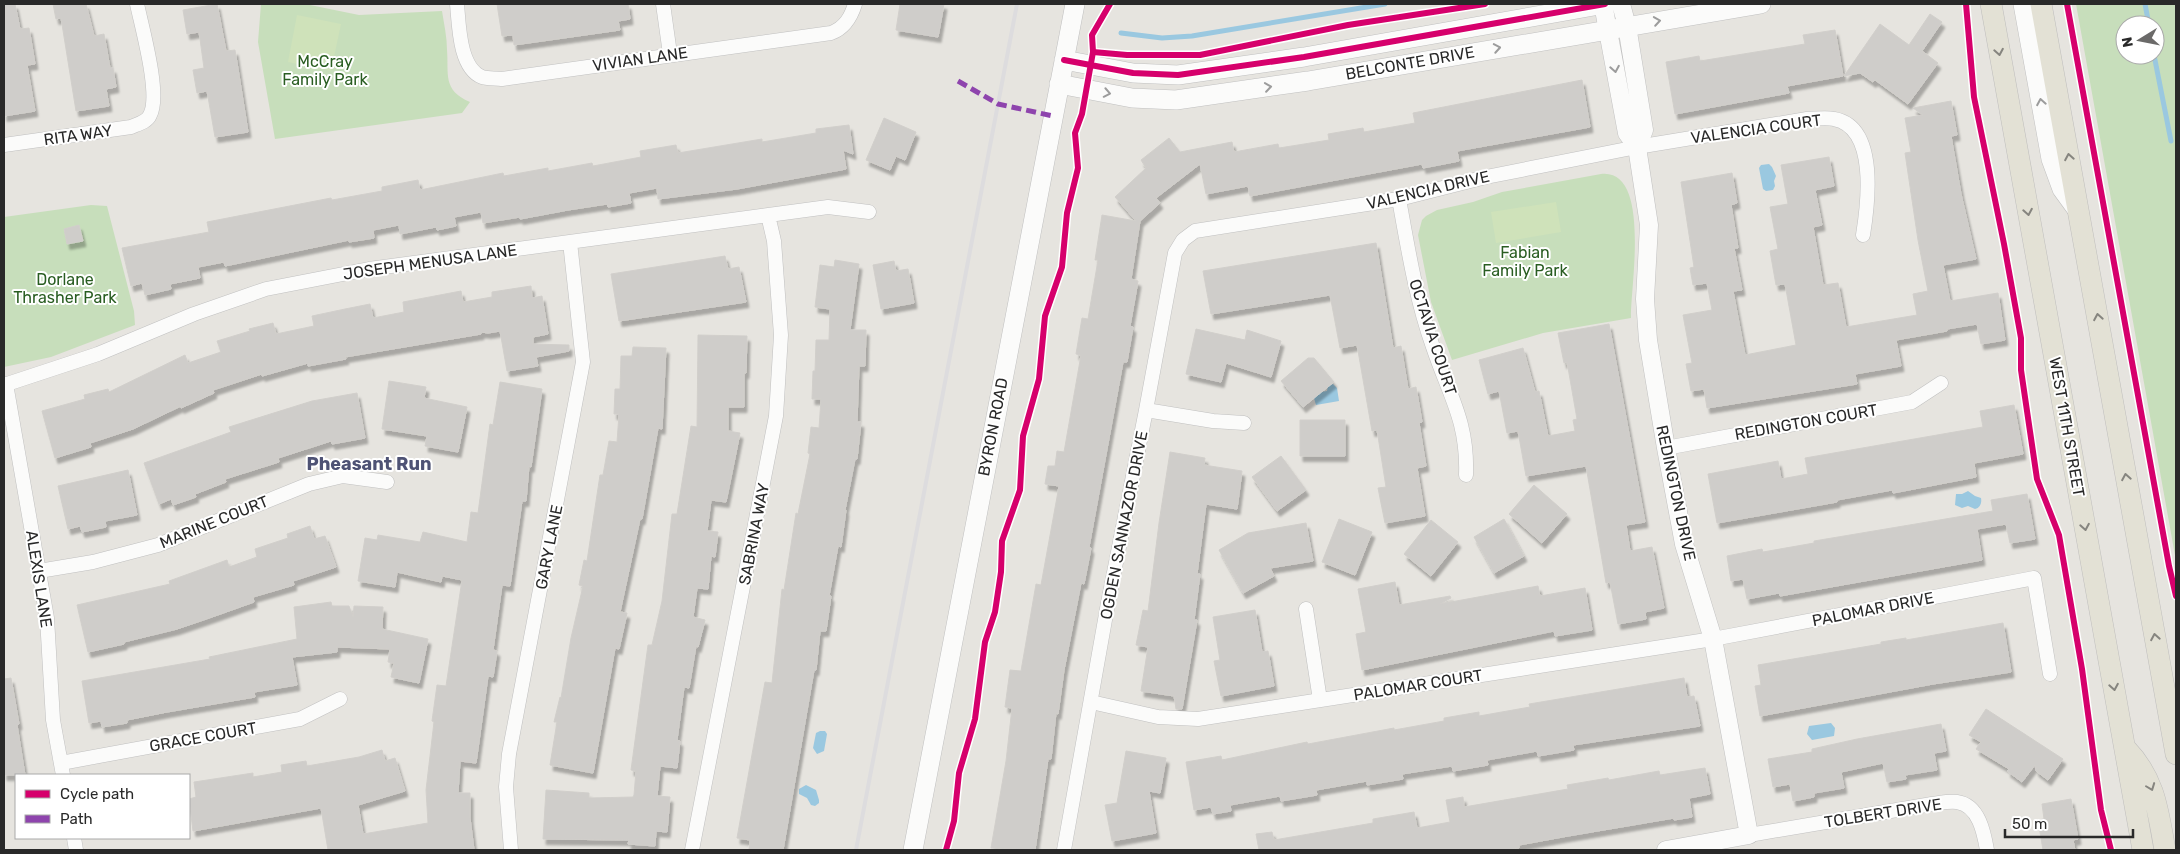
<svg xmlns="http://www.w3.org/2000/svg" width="2180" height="854" font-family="Rubik,sans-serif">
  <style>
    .green { fill: #c7debb; fill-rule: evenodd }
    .pitch { fill: #cfe2ba }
    .water { fill: #9ac8e0 }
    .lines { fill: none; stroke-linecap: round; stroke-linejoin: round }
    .stream { stroke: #9ac8e0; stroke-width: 5 }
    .building { fill: #cfcdca; stroke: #d1cfcb; filter: url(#shadow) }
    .minor-casing { stroke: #c0c0c0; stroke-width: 15 }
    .tertiary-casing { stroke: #c0c0c0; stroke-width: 19 }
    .secondary-casing { stroke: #c0c0c0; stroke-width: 20 }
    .primary-casing { stroke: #bfbebd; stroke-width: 22 }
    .minor { stroke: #fbfbfa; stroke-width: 14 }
    .tertiary { stroke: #fbfbfa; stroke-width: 18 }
    .secondary { stroke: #fbfbfa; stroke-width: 19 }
    .primary { stroke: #e3e1d5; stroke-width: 21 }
    .rail { stroke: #dddcde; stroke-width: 4 }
    .quiet { stroke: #8e44ad; stroke-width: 5; stroke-dasharray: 10 5; stroke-linecap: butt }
    .cycleway-casing { stroke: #fff; stroke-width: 9 }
    .cycleway { stroke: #d6006c; stroke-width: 6 }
    .oneway { stroke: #9c9c9c }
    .oneway2 { stroke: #86857f }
    .labels { text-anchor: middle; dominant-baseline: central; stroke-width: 4; stroke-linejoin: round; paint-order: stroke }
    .street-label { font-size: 16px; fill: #292929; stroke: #fff }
    .park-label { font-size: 16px; fill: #295d21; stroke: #fff }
    .neighbourhood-label { font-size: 18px; font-weight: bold; fill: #4e5274; stroke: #fff }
  </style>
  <defs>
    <filter id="shadow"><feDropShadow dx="3" dy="5.5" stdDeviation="1" flood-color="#0004"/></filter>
  </defs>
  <rect width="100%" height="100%" fill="#e6e4df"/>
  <path class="green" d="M261,4l49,1 49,10 83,-4c2,13 5,26 5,39 2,24 -5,40 23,52l-8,11 -187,26 -17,-97z
    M2076,4h100v557zM2125,25h30v30h-30z
    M1601,174c51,-6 29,115 30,144l-88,15 -91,27 -21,-58 -13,-67 4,-15 4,-4 11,-6 36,-8 29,-10z
    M91,205l16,1 27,105 1,14 -84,32 -47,10v-150z"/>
  <path class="pitch" d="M297,15l44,9 -10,47 -43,-9z
    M1556,202l5,30 -65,11 -5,-31z"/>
  <path class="water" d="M1769,164l3,3 4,9 -2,5 1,5 -2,4 -7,1 -3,-2 -4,-21 2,-3z
    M1333,384l4,4 2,13 -23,4 -2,-7 7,-6 6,-1 1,-5z
    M1968,491l7,5 6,2c1,5 -1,10 -6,11l-7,-3 -6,2 -7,-3 1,-11h6z
    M1831,723l4,5 -1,8 -22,4 -5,-6 2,-8z
    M820,731h5l2,3 -3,17 -7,3 -4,-6 3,-15z
    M806,785l10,5 3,10v3l-4,3 -4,-1 -4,-7 -8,-4v-5z"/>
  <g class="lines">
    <path class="stream" d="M2145,4l4,21
      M1121,33l41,5 30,-2 193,-32
      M2154,55l17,86"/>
  </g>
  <path class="building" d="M4,4h11l5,25 9,-1 6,36 -8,1 8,46 -31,5z
    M53,4h33l8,32 10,-2 6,34h3l3,19 -10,2 3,17 -33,5 -15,-93 -5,1z
    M217,4l9,47 9,-1 13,82 -33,5 -8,-46 -10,2 -4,-23 11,-2 -5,-36 -12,2 -4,-24z
    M497,4h131l2,15 -12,2 2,9 -106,15 -1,-10 -11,1z
    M900,4h44l-6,33 -42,-7z
    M1930,14l12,8 -20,29 16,12 -30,41 -33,-24 -2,2 -13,-9 -16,3 36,-52 29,21z
    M1835,30l8,46 -56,10 2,7 -114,21 -9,-52 33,-6 1,5 105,-17 -2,-9z
    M1582,80l8,47 -133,24 2,10 -36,7 -1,-4 -172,32 -2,-10 -42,8 -6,-30 -44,34 4,5 -20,18 -9,58 7,2 -8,45 3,1 -6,35h-4l-34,185 2,1 -7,36 -3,-1 -17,87 -6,44 -2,-1 -5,46h-3l-13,91 -44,-2 15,-87 6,-53 -7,-1 5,-37 11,1 15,-87 5,1 18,-99 -14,-2 3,-18h7l2,-15 7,1 17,-97 -5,-1 6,-36 6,1 10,-59h-3l7,-45 34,6 -21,-24 31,-29 -5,-8 28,-22 11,14 52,-10 2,10 44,-8 1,4 50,-8 -1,-6 35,-6 1,4 51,-9 -2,-10z
    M1951,101l6,34 -6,1 10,58 15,65 -33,6 7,36 48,-8 7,47 -24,4 -4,-20 -30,5v2l-51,9 5,26 -46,8 2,10 -150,24 -3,-19 -13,2 -5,-27 6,-1 -9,-48 29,-5 -5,-27 -14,2 -3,-17 4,-1 -13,-85 51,-9 5,30 -6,2 7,43h-4l8,42 -9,1 12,64 51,-10 -11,-61 -9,1 -6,-34 8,-2 -8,-42 18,-3 -7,-39 48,-8 5,29 -19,4 7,35 -9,2 10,58 15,-2 8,44 71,-12 -4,-21 15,-3 -10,-51 -13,-87 6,-1 -6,-34 18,-3 -10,-7z
    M884,118l32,14 -11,28 -9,-4 -6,14 -24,-10z
    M849,125l4,29 -10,-4 3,19 -109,20 -79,10 -1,-11 -28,5 2,10 -23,4 -1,-3 -39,6 -48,9v-2l-37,6 -2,-11 -27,5 2,9 -19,4 -1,-3 -36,7 -1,-9 -26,5 1,8 -25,4v-2l-124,26 -1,-4 -26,5 2,11 -30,6 1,5 -26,6 -3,-12 -11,3 -9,-38 87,-16 -2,-10 124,-24 1,2 50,-9v-4l36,-7 2,10 83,-17 1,3 44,-8v3l44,-8 1,3 48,-9 -1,-6 36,-6 2,8 84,-14v3l54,-9v-4z
    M79,225l4,16 -16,3 -3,-15z
    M1376,243l17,105 8,-2 7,43 8,-2 6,35 -3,1 7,43 -9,2 8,48 -40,7 -7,-35 8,-1 -9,-57 -5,1 -15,-86 -17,3 -10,-53 -119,19 -8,-43z
    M725,256l3,13 11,-2 7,35 -127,19 -8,-47z
    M835,260l24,4 -9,66h16l-1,36h-6l-2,56h4l-4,37h-2l-10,51h1l-5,37 -3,-1 -9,50h2l-5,35h-6l-4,39h-2l-31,180h-34l1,-10 -13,-2 28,-156 7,1 10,-94 2,1 12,-77 2,1 12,-60 -2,-1 3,-26 8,1 2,-29h-9l1,-28h2l1,-31h13l1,-31 -15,-2 5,-42 14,2z
    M894,261l2,10 12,-2 6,34 -33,6 -8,-44z
    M531,286l1,12 10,-2 6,38 -15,3v7l36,1v6l-33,6 2,9 -31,5 -7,-40 -12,2 -7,-1v2l-136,23 1,2 -38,7v-3l-46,13v-2l-49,16 1,3 -33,15v-2l-48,23 -43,14 1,4 -36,11 -13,-47 43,-12 -1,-4 24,-6 1,3 76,-37 3,8 33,-11 -4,-11 33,-10 -1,-2 24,-6 3,11 38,-8 -2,-10 33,-7 25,-5 3,14 31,-6 -1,-10 58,-11 2,11 29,-5v-5z
    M1609,324l36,198 -19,3 4,26 22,-4 12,61 -19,4 1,7 -28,5 -8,-42 -4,1 -20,-117 -60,10 -8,-45 -11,2 -8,-42 -11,3 -9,-34 44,-12 12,44 4,-1 9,45 27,-5 -2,-11 4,-1 -10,-57 -3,1 -6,-30z
    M1196,329l49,11 2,-10 34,11 -10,36 -45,-14 -5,19 -35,-8z
    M698,335l49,1 -1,37h-2v34h-16v24l12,2 -14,69 -15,-2 -4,31 11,1 -3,25 -4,-1 -3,33 -11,-1 -4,29 12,3 -7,27 -2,-1 -7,42 -5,-1 -7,53 3,1 -3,27 -17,-2 -3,30 13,1 -3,35 -11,-1 -1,15 -27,-2 1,-4 -86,-1 3,-49 43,3v5l44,-1 1,-2 2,-24 -5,-1 17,-125h4l10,-44 10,-87h5l14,-88 6,1z
    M633,347l33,1 -4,81 -4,-1 -16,91h-2l-20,93 7,1 -8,36 -4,-1 -22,125 -43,-8 7,-43h-3l6,-25 1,1 10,-60 12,-52 -4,-1 5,-25 3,1 13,-86h3l6,-34 8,1 2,-28h-5l1,-25h5l1,-33h11z
    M1308,358h6l20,24 -31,25 -22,-26z
    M389,381l37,6 -2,11 43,9 -9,45 -33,-6 2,-10 -45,-7z
    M500,382l42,7 -11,78 -2,-1 -3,35h-4l-12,85 -8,-1 -9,65 4,1 -4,26 -5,-1 -12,87 -16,-2 -2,32h12v25l4,32h-146l-7,-42 -128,23 -4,-32 7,-2 -2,-15 59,-9v4l29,-5 -1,-7 25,-4 1,5 52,-9 23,-7 3,11 10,-3 10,33 -47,14 5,29 65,-11 -2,-33 8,-68 -2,-1 5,-36 9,1 16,-106 -20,-4 -1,6 -44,-10 -2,15 -37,-6 7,-43 12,2 1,-5 42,7 3,-10 44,10 4,-30 7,1 12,-89 3,1z
    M357,393l8,45 -33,6 -1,-3 -53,17 1,4 -54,17 1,3 -31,12 1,3 -23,8 -2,-6 -12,5 -15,-41 87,-31 -2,-5 83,-26z
    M2014,405l9,49 -49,9 2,14 -83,16 -1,-3 -55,10v2l-120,21 -9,-49 70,-13 3,18 27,-5 -3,-16 178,-31 -3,-16z
    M1300,420h45v36h-45z
    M1170,452l35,6 -1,7 38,6 -5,38 -31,-5 -9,70h3l-6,46h3l-15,89h-6l-2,-13 -33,-5 7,-44 -12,-2 7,-35 5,1 11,-88z
    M1281,456l25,34 -29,21 -25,-34z
    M128,470l9,45 -32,6 1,6 -24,5 -2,-6 -12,3 -10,-43z
    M1534,485l33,29 -25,29 -33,-29z
    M2027,494l8,45 -25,4 -4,-19 -29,5 5,31 -202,36 -1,-3 -32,6 -4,-20 -12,2 -4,-25 35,-7 1,3 51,-9v-2l179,-30 -2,-11z
    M1339,519l33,13 -17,43 -33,-13z
    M1504,519l20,37 -30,17 -20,-36z
    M1431,520l27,22 -27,34 -27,-22z
    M1306,523l7,38 -43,7 4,8 -31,17 -24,-43 29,-17z
    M310,526l4,13 11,-3 11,31 -43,14 1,4 -41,12 1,5 -42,15 -35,12 -53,13v2l-36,8 -11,-47 93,-21 -1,-3 58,-21 2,7 28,-10 -2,-8 33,-11 -1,-4z
    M1395,582l4,23 51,-9 1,2 -11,6 98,-18 2,10 45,-8 7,42 -37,6 -1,-5 -192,39 -6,-36 10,-2 -8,-43z
    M331,602l1,4h17l4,11 1,-11 29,1 -1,22 46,10 -9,44 -28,-6 3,-14 -6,-1 2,-13 -53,-2v5l-45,5 5,28 -43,7 1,5 -88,15 -40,8v3l-25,4 -1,-6 -12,2 -7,-42 128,-22 -1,-2 88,-18 -3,-32z
    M1255,610l7,42 6,-1 6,35 -53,10 -7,-35 6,-1 -7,-43z
    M2003,623l8,49 -78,12 -173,32 -5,-30 6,-1 -3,-20 123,-21v-2l25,-4v2z
    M11,678l8,46 -2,1 8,50h-21v-96z
    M1684,678l3,19 7,-1 6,30 -127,19 1,5 -36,6 -1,-5 -50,9 1,5 -35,6 -1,-5 -50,8 1,5 -36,6v-4l-51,9 1,5 -36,6 -1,-5 -50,9 1,6 -18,3 -2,-7 -17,3 -8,-48 35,-6 1,4 85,-18 1,2 86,-16v2l50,-9v-3l35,-6v4l51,-9 -1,-3z
    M1986,709l77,50 -15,21 -12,-9 -1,-6 -13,17 -15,-11 2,-2 -33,-20 5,-7 -12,-7z
    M1941,724l5,27 -12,2 3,17 -32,5 1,4 -19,3 -4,-19 -42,9 3,16 -30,5v4l-21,4 -3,-17 -17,3 -5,-28 44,-7v-3l45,-10z
    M1126,751l40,7 -6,35 -11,-2 7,42 -44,8 -7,-36 12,-2z
    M1705,768l5,26 -21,4 3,19 -18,3v-2l-106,18 -49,9v3l-13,2h-247l-3,-16 16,-2 2,8 99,-17v-4l41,-7 3,16 33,-6 -4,-22 17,-3 1,10 104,-18 -1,-4 41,-7 1,2 50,-9 1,4z
    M2071,799l7,40 -5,1 2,10h-32l-5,-30 6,-1 -2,-15z"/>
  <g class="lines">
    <g class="minor-casing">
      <path id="minor" d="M457,4c2,20 2,64 25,73 5,2 14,1 20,2l329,-46c14,-5 20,-16 24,-29
        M663,4l7,50
        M4,145l127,-18c7,-3 16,-5 19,-12 11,-20 -8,-87 -13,-111
        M1399,199c9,50 17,100 34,148 16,48 35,74 33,128
        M6,384l41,234 6,102 10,55
        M4,385l94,-31 96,-40 72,-25 103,-20 459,-62 41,5
        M1146,410l67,11 31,2
        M1666,448l246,-46 29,-19
        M39,571l54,-9 65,-17 151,-61 34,-8 44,6
        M1306,609l14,91
        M1091,702l67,15 40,2 515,-80 321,-61 16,96
        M61,763l239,-44 40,-20
        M1749,835l183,-31c8,-1 17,-3 25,-2 22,3 27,31 30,48
        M74,838l2,12
        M511,850l-5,-63 3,-33 74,-392 -13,-120
        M692,850l84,-434 5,-81 -7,-94 -6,-26
        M1064,850l44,-247 38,-193 29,-157 8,-13 12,-9 204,-32 87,-22 151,-30 170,-28c8,0 19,-2 27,0 44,8 34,85 29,116"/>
    </g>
    <g class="tertiary-casing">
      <path id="tertiary" d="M1603,4l24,129 10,14 12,78 -4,74 3,41 18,108 18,96 29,95 36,196 -83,15
        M1621,4l6,22 17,104 -7,17"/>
    </g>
    <g class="secondary-casing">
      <path id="secondary" d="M2023,4l28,155 11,30 16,22
        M1064,60l69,13 45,2 126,-18 301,-53
        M1059,84l73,14 44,2 132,-19 453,-77
        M913,850l162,-846"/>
    </g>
    <g class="primary-casing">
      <path id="primary" d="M1991,4l152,846
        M2041,4l135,750
        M2126,749c29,30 32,62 39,101"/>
    </g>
    <use href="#minor" class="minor"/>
    <use href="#tertiary" class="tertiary"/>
    <use href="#secondary" class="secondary"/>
    <use href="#primary" class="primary"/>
    <path class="rail" d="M856,850l161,-846"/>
    <path class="quiet" d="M958,81l40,23 55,12"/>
    <g class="cycleway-casing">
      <path id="cycleway" d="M1966,4l8,93 30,147 17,94v32l16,109 22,56 23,134 19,141 10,40
        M2067,4l102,562 7,30
        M1093,52l34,3h73l148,-30 137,-21
        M1064,60l69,13 45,2 126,-18 301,-53
        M946,850l8,-29 5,-48 16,-54 10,-77 10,-30 6,-40 1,-31 18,-51 3,-54 16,-57 6,-63 17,-49 5,-54 11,-45 -3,-35 7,-19 11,-62 -1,-17 18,-31"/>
    </g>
    <use href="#cycleway" class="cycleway"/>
  </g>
  <defs><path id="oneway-chevron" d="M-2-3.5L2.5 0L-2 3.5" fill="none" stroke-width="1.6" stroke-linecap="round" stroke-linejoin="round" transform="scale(1.25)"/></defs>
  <g class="oneway">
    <use href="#oneway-chevron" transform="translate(1657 21) rotate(-9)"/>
    <use href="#oneway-chevron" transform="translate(1497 48) rotate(-10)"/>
    <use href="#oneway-chevron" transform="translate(1615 69) rotate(80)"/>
    <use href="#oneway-chevron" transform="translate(1268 87) rotate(-8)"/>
    <use href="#oneway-chevron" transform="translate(1107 93) rotate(11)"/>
    <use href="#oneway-chevron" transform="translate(2041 102) rotate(-100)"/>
  </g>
  <g class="oneway2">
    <use href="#oneway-chevron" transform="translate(1999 52) rotate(80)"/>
    <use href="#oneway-chevron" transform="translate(2069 157) rotate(-100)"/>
    <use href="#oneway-chevron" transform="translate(2028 212) rotate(80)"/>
    <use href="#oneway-chevron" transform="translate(2098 317) rotate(-100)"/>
    <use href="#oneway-chevron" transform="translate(2126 477) rotate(-100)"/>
    <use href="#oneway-chevron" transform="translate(2085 527) rotate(80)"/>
    <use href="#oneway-chevron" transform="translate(2155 637) rotate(-100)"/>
    <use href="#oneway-chevron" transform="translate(2114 687) rotate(80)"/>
    <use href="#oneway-chevron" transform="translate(2151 787) rotate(69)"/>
  </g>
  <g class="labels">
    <g class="street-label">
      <text transform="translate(640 59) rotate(-8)">VIVIAN LANE</text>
      <text transform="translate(1410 63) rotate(-10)">BELCONTE DRIVE</text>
      <text transform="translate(1756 129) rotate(-8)">VALENCIA COURT</text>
      <text transform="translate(78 135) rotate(-8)">RITA WAY</text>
      <text transform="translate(1428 190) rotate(-13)">VALENCIA DRIVE</text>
      <text transform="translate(430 262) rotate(-8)">JOSEPH MENUSA LANE</text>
      <text transform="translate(1433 337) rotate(72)">OCTAVIA COURT</text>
      <text transform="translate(1806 422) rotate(-10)">REDINGTON COURT</text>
      <text transform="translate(993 427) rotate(-79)">BYRON ROAD</text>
      <text transform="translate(2067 427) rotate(80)">WEST 11TH STREET</text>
      <text transform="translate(1676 493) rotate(78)">REDINGTON DRIVE</text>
      <text transform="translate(214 522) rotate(-22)">MARINE COURT</text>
      <text transform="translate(1124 525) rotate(-79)">OGDEN SANNAZOR DRIVE</text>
      <text transform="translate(754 534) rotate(-79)">SABRINA WAY</text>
      <text transform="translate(549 547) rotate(-79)">GARY LANE</text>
      <text transform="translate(39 579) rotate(81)">ALEXIS LANE</text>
      <text transform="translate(1873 609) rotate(-11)">PALOMAR DRIVE</text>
      <text transform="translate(1418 685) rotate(-9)">PALOMAR COURT</text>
      <text transform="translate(203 737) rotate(-10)">GRACE COURT</text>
      <text transform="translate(1883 813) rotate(-9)">TOLBERT DRIVE</text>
    </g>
    <g class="park-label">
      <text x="325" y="61">McCray<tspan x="325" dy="18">Family Park</tspan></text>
      <text x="1525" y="252">Fabian<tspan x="1525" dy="18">Family Park</tspan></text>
      <text x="65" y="279">Dorlane<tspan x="65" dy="18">Thrasher Park</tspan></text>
    </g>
    <g class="neighbourhood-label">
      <text x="369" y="464">Pheasant Run</text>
    </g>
  </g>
  <rect width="2180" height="854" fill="none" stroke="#292929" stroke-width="10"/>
  <rect x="15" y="774" width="175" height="65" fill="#ffffff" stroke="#a9a9a9"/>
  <rect x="25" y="790" width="25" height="8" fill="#d6006c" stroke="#a9a9a9"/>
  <text x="60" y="799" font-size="15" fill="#292929">Cycle path</text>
  <rect x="25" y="815" width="25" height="8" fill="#8e44ad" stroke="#a9a9a9"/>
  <text x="60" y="824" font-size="15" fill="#292929">Path</text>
  <g transform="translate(2140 40) rotate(260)"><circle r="24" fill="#ffffff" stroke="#a9a9a9"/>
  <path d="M0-4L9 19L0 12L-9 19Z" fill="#6b6a69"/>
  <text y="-8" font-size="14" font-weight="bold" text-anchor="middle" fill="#292929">N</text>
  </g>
  <path d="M2005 829v8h128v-8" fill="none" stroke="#292929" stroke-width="2.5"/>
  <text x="2012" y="829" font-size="15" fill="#292929" stroke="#ffffff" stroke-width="4" paint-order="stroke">50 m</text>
</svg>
